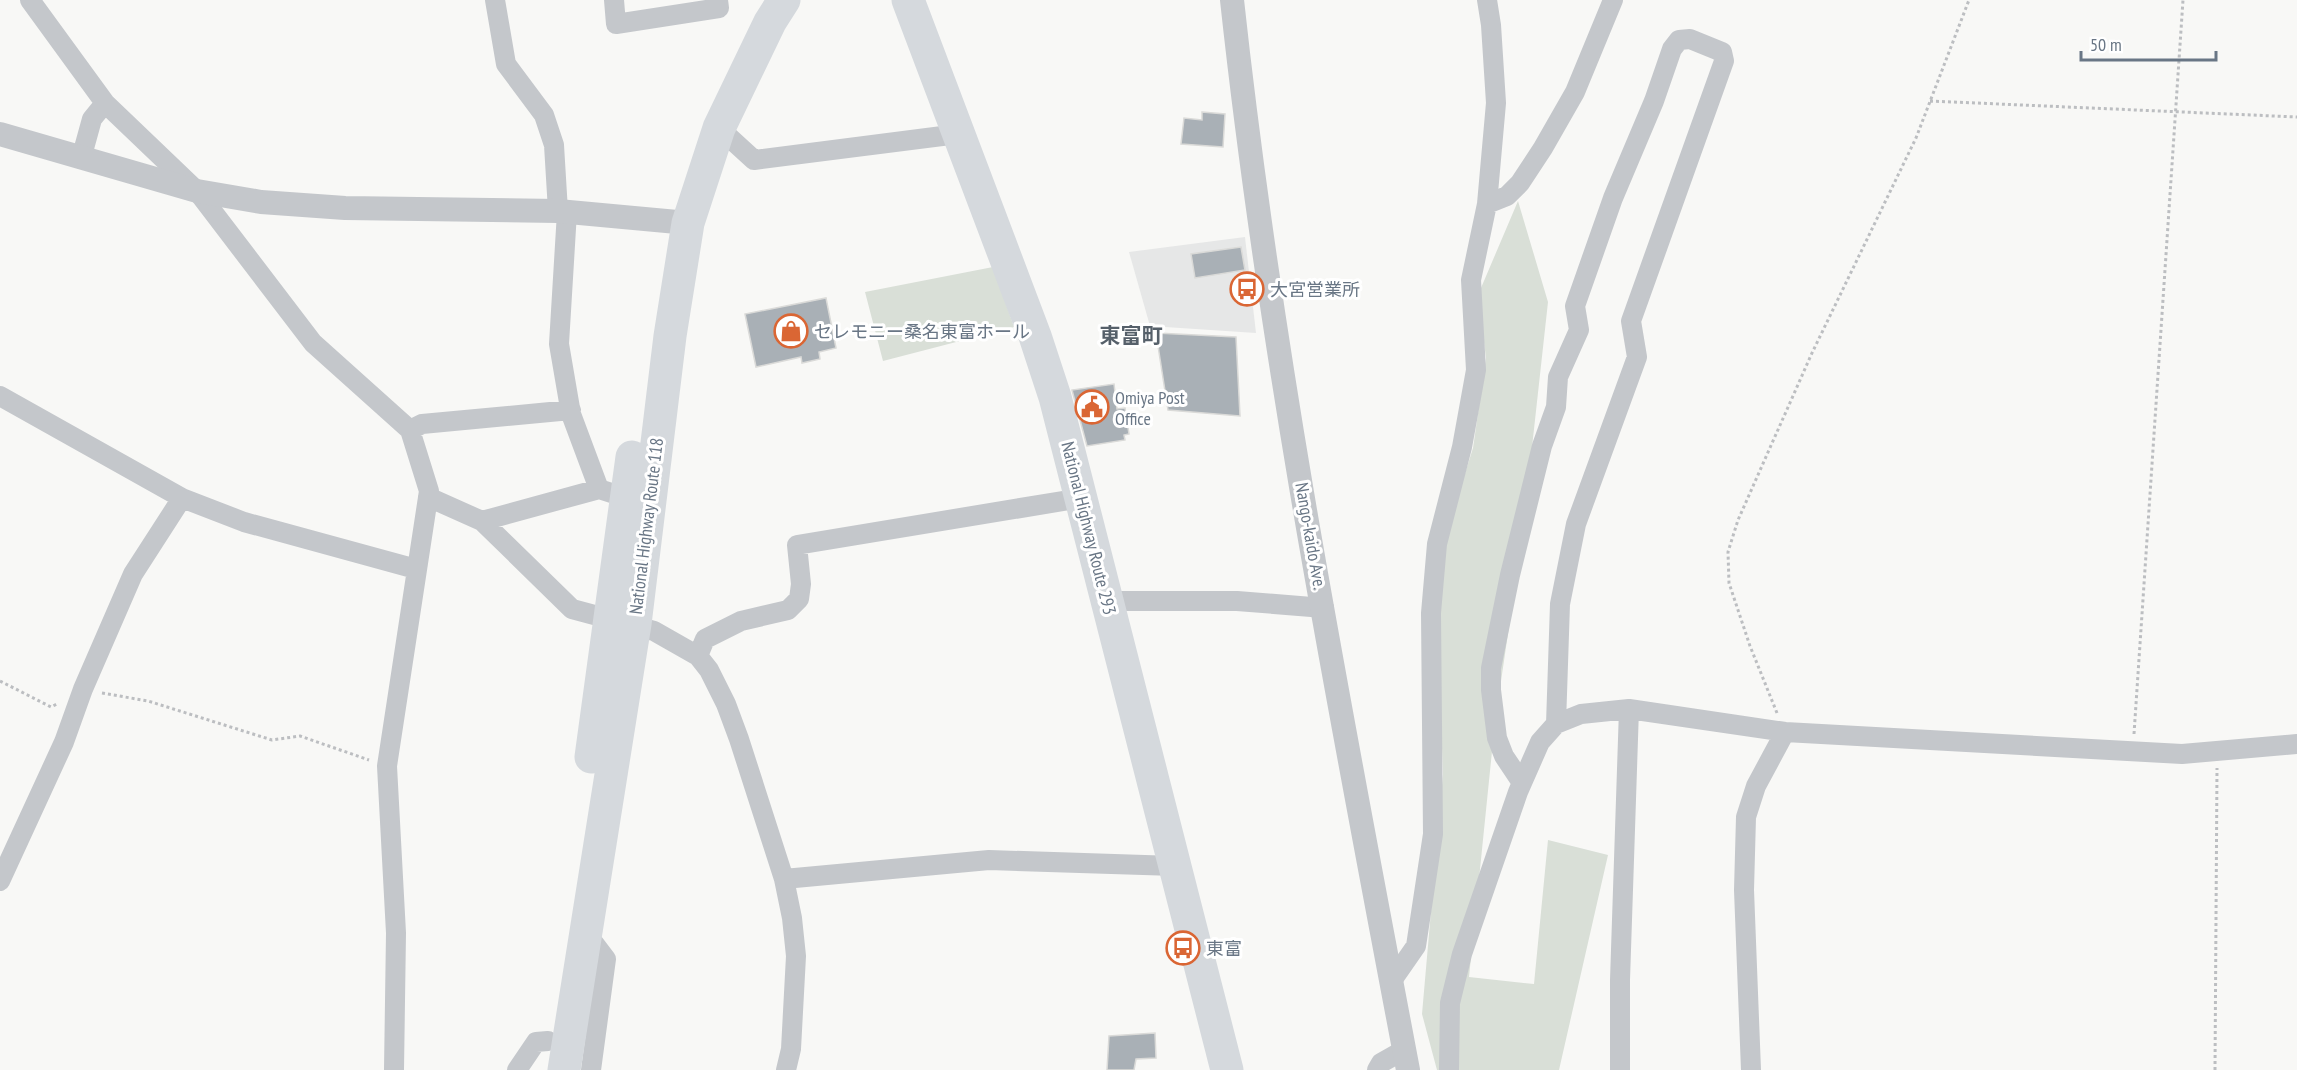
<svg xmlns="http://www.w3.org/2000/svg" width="2297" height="1070" font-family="'PT Sans Narrow','Noto Sans JP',sans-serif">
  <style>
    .built { fill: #e6e7e7 }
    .green { fill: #d9dfd7 }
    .building { fill: #a9b0b6; stroke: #dadad8; stroke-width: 1.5 }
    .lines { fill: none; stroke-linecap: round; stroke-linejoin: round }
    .path { stroke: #bcbec1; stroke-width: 3; stroke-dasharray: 3 3; stroke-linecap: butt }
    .minor { stroke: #c4c7cb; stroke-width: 20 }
    .tertiary { stroke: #c4c7cb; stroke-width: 24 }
    .trunk { stroke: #d5d9dd; stroke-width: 33 }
    .labels { text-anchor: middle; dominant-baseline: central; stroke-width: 6; stroke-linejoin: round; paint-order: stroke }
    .poi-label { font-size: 18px; fill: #697685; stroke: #fff; text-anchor: start }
    .street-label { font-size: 18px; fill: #697685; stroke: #fff }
    .quarter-label { font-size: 21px; font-weight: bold; fill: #56606a; stroke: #fff }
  </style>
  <rect width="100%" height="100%" fill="#f8f8f6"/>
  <path class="built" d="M1245,237l11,96 -106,-7 -21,-74z"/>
  <path class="green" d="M1518,201l30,101 -26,236 -27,184 -26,255 65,7 14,-144 60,15 -49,215h-122l-15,-56 21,-240 -5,-131 5,-100 30,-95 13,-90 -8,-63z
    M993,267l21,60 -131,34 -18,-69z"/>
  <path class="building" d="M1202,112l23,2 -2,33 -42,-3 3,-26 18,2z
    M1241,247l4,23 -50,8 -4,-24z
    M826,298l10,50 -17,4 1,7 -18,4 -1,-6 -45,10 -11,-53z
    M1156,333l80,4 4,79 -72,-6z
    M1114,384l3,25 8,-1 4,26 -5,1 1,5 -38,6 -15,-56z
    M1155,1033l1,25 -20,1 -2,11h-27l2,-34z"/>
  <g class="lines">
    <path class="path" d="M1930,101l367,16
      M0,681l51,26 6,-3
      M102,693l46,8 124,39 28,-4 69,24
      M1777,713l-27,-67 -21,-63 -1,-31 10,-32 74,-167 104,-215 53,-138
      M2134,734l49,-734
      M2215,1070l2,-302"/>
    <path class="minor" d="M30,0l75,103 92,88 116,152 97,87 19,61 -42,275 9,167 -2,137
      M495,0l11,64 38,51 10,30 4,66
      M614,0l2,24 103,-16 -1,-8
      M719,128l35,32 204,-26
      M81,159l11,-40 13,-16
      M1487,204l20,-8 13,-13 23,-35 32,-56 38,-92
      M567,212l-8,132 12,70 28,75 28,9
      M0,396l182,102 62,24 172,47
      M410,430l12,-6 149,-14
      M428,497l54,24 90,88 82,22 44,25 11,14 17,34 13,35 45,140 8,39 4,38 -5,93 -5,21
      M482,521l117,-32
      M1108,601h129l87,7
      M698,656l7,-17 36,-18 47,-11 11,-11 2,-15 -4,-39 284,-47
      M1522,783l-18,-27 -7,-18 -6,-48v-22l19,-93 32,-129 14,-39 2,-30 21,-47 -4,-24 38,-108 41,-97 18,-52 7,-9 11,-1 32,13 2,9 -93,260 6,36 -61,167 -16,80 -4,120
      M784,879l205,-19 186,6
      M0,881l64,-139 19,-53 50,-115 49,-76
      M587,934l19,25 -15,111
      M1391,982l25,-36 17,-112 -2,-221 6,-69 25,-97 14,-77 -5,-90 16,-76 9,-101 -5,-78 -4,-25
      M517,1070l19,-28 12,-1
      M1377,1070l4,-7 23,-13
      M1449,1070l1,-67 12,-49 56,-162 22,-50 16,-18 25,-10 48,-5 156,23 397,22 115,-10
      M1620,1070v-90l9,-271
      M1751,1070l-7,-180 2,-73 10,-31 29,-54"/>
    <path class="tertiary" d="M1232,0c39,359 109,715 176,1070
      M0,134l197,57 64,11 84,6 213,3 130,12"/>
    <path class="trunk" d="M908,0l127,336 20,61 172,673
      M591,757l41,-300
      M564,1070l71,-446 35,-288 18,-113 31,-95 51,-106 14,-22"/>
  </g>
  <defs>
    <g id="bus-ring" transform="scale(1.725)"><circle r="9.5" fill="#fff" stroke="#da6634" stroke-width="1.5"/><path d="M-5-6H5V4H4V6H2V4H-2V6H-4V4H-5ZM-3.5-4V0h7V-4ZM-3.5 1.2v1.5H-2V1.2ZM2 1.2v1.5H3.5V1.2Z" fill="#da6634"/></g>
    <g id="shop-ring" transform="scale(1.725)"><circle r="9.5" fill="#fff" stroke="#da6634" stroke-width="1.5"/><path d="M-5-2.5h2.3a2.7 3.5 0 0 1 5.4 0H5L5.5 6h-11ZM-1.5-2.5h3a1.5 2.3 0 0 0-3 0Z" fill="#da6634"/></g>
    <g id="civic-ring" transform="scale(1.725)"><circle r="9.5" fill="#fff" stroke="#da6634" stroke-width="1.5"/><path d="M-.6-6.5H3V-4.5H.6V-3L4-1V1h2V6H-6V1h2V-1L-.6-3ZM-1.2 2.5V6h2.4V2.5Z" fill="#da6634"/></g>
  </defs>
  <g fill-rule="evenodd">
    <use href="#bus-ring" x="1247" y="289"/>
    <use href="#shop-ring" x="791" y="331"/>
    <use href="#civic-ring" x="1092" y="407"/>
    <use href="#bus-ring" x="1183" y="948"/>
  </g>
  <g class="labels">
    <g class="poi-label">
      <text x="1270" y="289">大宮営業所</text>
      <text x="814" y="331">セレモニー桑名東富ホール</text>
      <text x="1115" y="397">Omiya Post<tspan x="1115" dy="21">Office</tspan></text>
      <text x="1206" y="948">東富</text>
    </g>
    <g class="street-label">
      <text transform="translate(646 526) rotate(-83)">National Highway Route 118</text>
      <text transform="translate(1089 528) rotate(76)">National Highway Route 293</text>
      <text transform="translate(1311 536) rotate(80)">Nango-kaido Ave.</text>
    </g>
    <g class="quarter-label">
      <text x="1131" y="335">東富町</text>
    </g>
  </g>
  <path d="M2081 51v9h135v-9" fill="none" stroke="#697685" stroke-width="3"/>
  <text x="2090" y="51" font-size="18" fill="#697685" stroke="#ffffff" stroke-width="4.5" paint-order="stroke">50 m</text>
</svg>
